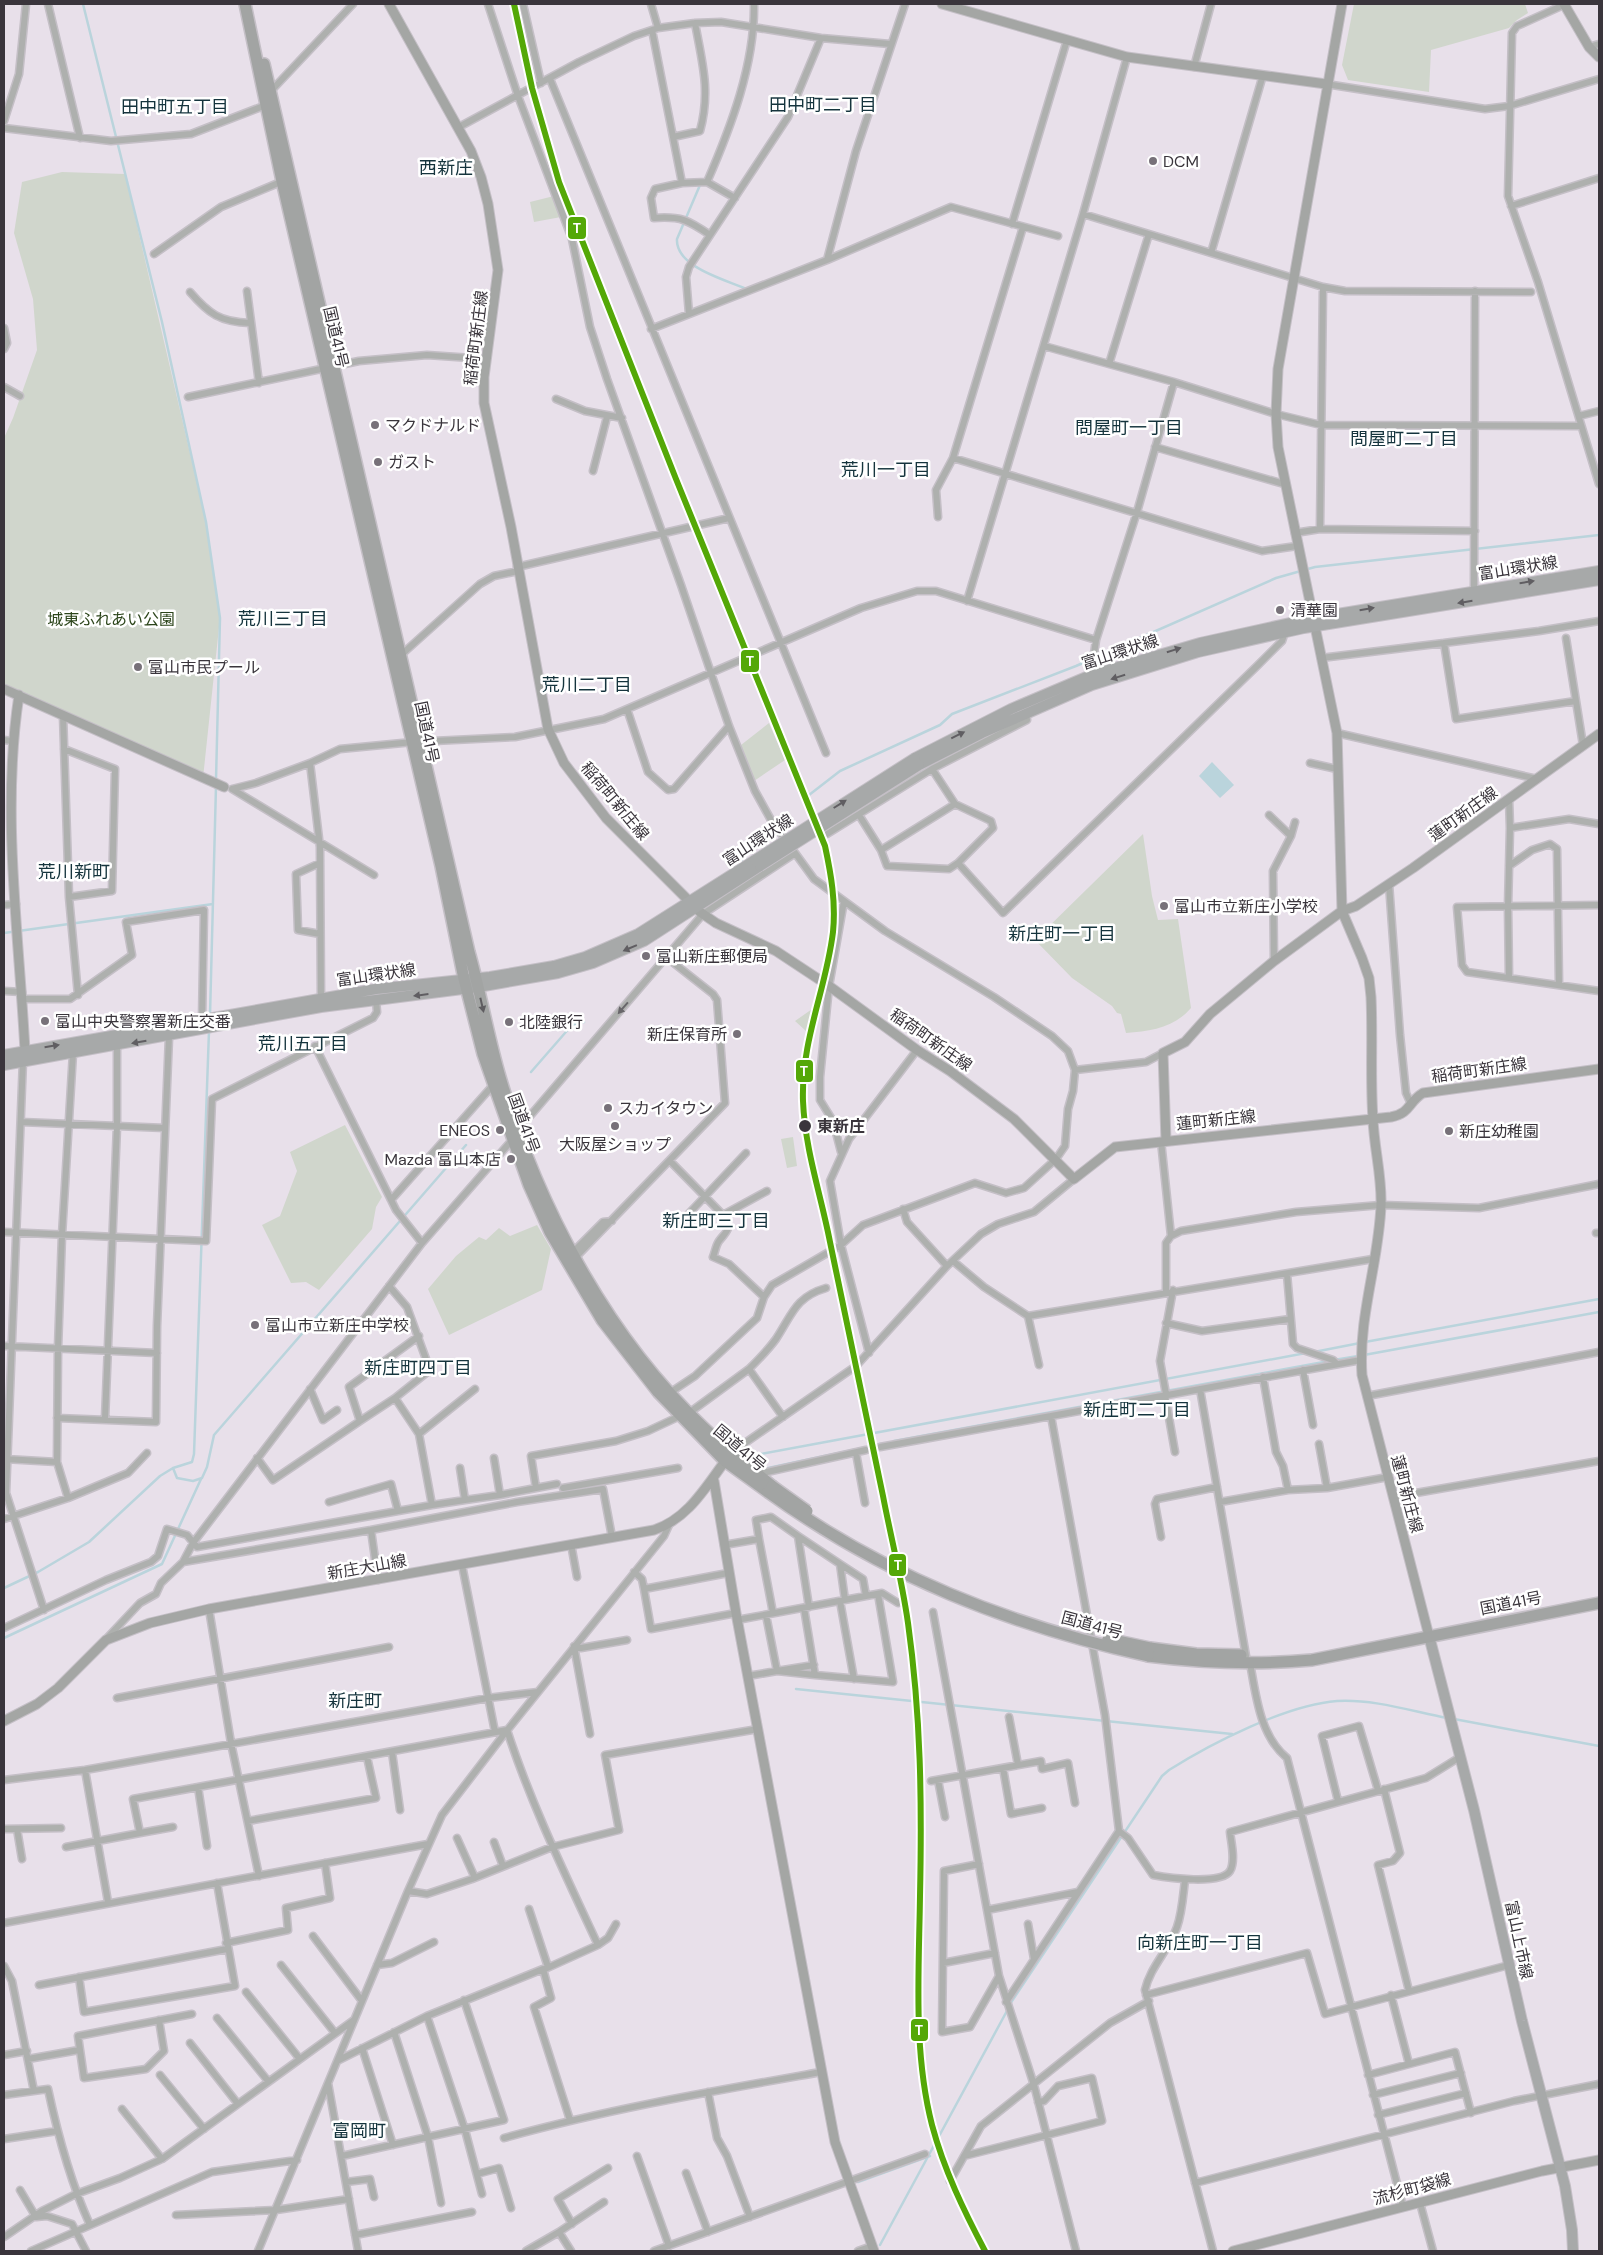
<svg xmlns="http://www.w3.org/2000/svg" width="1603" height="2255" font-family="'DM Sans','Noto Sans JP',sans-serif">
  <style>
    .green { fill: #d0d6cc }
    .water { fill: #bad4dc }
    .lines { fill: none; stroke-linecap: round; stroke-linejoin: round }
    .stream { stroke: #bad4dc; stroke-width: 2.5 }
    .street-casing { stroke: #c4bfc6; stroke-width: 9 }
    .secondary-casing { stroke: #c4bfc6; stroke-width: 11 }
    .primary-casing { stroke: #c4bfc6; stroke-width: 12 }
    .highway-casing { stroke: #c4bfc6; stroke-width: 14 }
    .street { stroke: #aeb0ae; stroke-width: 6 }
    .secondary { stroke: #a4a6a4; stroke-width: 9 }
    .primary { stroke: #a7a9a9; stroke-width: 10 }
    .highway { stroke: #a2a4a3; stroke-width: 11 }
    .primary-bridge-casing { stroke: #c4bfc6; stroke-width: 12; stroke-linecap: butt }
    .highway-bridge-casing { stroke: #c4bfc6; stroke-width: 14; stroke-linecap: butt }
    .primary-bridge { stroke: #a7a9a9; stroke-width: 10 }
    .highway-bridge { stroke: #a2a4a3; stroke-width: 11 }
    .rail-1-casing { stroke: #fff; stroke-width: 10 }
    .rail-1 { stroke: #54a807; stroke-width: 6 }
    .oneway { fill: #605e62 }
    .oneway2 { fill: #5e5c60 }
    .oneway3 { fill: #68666a }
    .poi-dot { fill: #777179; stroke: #fff; stroke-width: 2 }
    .stop-dot { fill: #3a353c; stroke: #fff; stroke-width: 2 }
    .labels { text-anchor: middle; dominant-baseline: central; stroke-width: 5; stroke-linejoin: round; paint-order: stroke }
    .poi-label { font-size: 16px; fill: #3a353c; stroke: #fff; text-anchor: start }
    .street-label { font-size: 16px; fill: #3a353c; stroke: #fff }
    .park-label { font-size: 16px; fill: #2c451b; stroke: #fff }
    .stop-label { font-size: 16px; font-weight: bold; fill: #3a353c; stroke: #fff; text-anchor: start }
    .neighbourhood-label { font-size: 18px; fill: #15343d; stroke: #fff }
    .line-badge { stroke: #fff; stroke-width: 2 }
    .badge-label { font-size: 14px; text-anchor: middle; font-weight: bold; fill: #fff }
  </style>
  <rect width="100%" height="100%" fill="#e8e0ea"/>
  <path class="green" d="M1354,4h171l3,9 -11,7 -8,8 -78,22 -2,42 -81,-12 -6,-15z
    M62,172l63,2 81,348 14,96 -17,160 -199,-89v-251l9,-20 24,-68 -4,-51 -19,-66 8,-51z
    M554,196l7,21 -27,5 -4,-20z
    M769,723l16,37 -31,21 -13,-36z
    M1143,834l9,62 6,24 20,-1 13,89c-17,20 -40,23 -65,25l-5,-19 -4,-1 -5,-7 -40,-28 -37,-38z
    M815,1007l-9,24 -11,-10z
    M345,1125l37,72 -6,10 -4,22 -53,61 -13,-8 -15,1 -29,-58 18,-9 17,-45 -7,-19z
    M793,1137l4,29 -10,2 -6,-29z
    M537,1225l14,24 -9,41 -93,45 -21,-46 28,-33 23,-19 7,3 13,-12 11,8z"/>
  <path class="water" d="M1212,762l22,23 -14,13 -21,-22z"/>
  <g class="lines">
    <path class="stream" d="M83,4l79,318 44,200 14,96 -4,162
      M700,185l-23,54c-2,27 46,40 67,49
      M809,795l31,-24 100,-46 12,-11 124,-48 200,-88 39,-11 284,-32
      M741,861l30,-34
      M4,933l209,-29
      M210,1015l6,-229
      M531,1072l41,-47 12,-3
      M1365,1342l234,-43
      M1314,1352l46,-9
      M1364,1355l235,-43
      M1334,1360l24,-4
      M894,1441l435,-80
      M761,1454l545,-101
      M173,1468l4,10 16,3 9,-3 5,-11 7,-32 252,-290
      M768,1468l113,-24
      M4,1588l34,-16 51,-30 71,-66 13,-8 19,-6 2,-8 15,-423
      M4,1638l158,-74 39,-85
      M796,1689l436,45
      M1454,1719l145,27
      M1010,2004l152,-228 7,-6c43,-27 117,-65 168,-69 37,-2 74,10 110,17
      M858,2182l72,-26
      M880,2245l128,-236"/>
    <g class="street-casing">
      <path id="street" d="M48,4l32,134
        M488,4l30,92 54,143 18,88 17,52 74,206 48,141 26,65 16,29 43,59 71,52 109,66 58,39 16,15 7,19 -2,21 -5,18 -3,37 -9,13 -32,29 -18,5 -31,-10 -112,42 -22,20 -69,40 -8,12 -7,21 -62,58 -24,16
        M523,4l18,79
        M651,4l7,24
        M1566,4l-49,22 -5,7 -4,163 30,86 61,202
        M652,30l30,153
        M1589,47l10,-3
        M1194,67l17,-63
        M550,79l276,674
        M1326,84l159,25 24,-3 90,-27
        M270,92l83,-88
        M4,121l15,-47 7,-70
        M459,127l120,-65 55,-26 24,-8 37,-5 26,-1 100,16 69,6
        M4,128l107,13 80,-7 70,-27 6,-5
        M673,137l27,-6c11,-40 2,-69 -5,-108
        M707,182c24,-55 48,-118 47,-178
        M1511,206l88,-28
        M1083,214l240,73 22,4 186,1
        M1012,224l55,-184
        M710,235c-22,-15 -29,-19 -56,-17l-3,-20 4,-9 27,-6 25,-1 28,16
        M1211,253l52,-178
        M154,254l67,-47 62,-26
        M827,260l124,-53 107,29
        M247,291l12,92
        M190,292c19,22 30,30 60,31
        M689,314l-3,-37 3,-10 99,-150 33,-79
        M4,328l3,15 -3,6
        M651,329l176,-69 29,-109 49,-147
        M1044,346l130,36 102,32 45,11 260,1
        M1109,364l40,-130
        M4,387l16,9
        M188,397l171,-36 68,-6 59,4
        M556,399l29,12 37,7
        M1579,416l20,-5
        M1155,447l129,37
        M953,458l309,93 35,-5
        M593,471l14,-54
        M938,517l-2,-27 17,-32 70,-231
        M1320,529l3,-242
        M1295,533l25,-4 155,2
        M517,567l212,-49
        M1474,591l1,-300
        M967,601l116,-387 44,-157
        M1566,638l10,63
        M1444,643l95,-12 60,-10
        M401,655l79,-71 14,-8 24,-5
        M1321,658l123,-15 12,76 120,-18 7,44
        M1091,675l5,-35 41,-128 37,-130
        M627,709l21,63 20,18 6,-1 55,-63
        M63,715l6,182 9,98
        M1337,733l200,46
        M4,740l8,1
        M64,749l51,20 -3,122 -43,6
        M310,763l10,84 1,154
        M1310,763l27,6
        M932,769l95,-49 -1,-7
        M232,789l24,-6 54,-20 30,-14 73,-7 102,-5 89,-18 257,-111 56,-17h19l160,49
        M232,789l142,86
        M1509,799l1,29 59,-9 30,5
        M859,815l22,35
        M1269,815l22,21
        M827,834l105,-65 23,35
        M320,863l-24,11 2,56 22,4
        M958,863l-9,6 -62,-3 -6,-16 74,-46 36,17 2,7 -35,35 45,50 254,-247 25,-25 3,-9
        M1509,866l23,-16 18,-6 7,5 2,136
        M1389,884l11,151 6,58 5,11
        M4,905l12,-1
        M1599,905l-142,2 5,58 5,7 132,19
        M1274,961l-1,-90 18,-35 4,-14
        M1509,978l-1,-72 2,-78
        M4,991l18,1
        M22,999h48l62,-44 -6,-33 78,-12 -2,111
        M315,1046l81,164 26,33
        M23,1060l-17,433 38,117
        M1075,1070l71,-8 17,-9
        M21,1122l144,6
        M518,1130l185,-216 91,-60
        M1161,1141l10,95
        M841,1152l-8,-31 -13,-21v-23l9,-91 15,-85
        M670,1161l53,54c8,16 6,13 -4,26 -3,4 -4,11 -6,16l16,7 35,33
        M391,1200l104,-117
        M903,1209l4,13 40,44
        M723,1215l44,-24
        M678,1225l68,-72
        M4,1232l202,9 6,-142 161,-81 4,-6 -1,-12
        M1596,1233h3
        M572,1253l31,-31 9,-1
        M573,1260l152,-157 -8,-103 -4,-6 -47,-37
        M953,1261l31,26 44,29 345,-57
        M1287,1274l6,70 4,4 36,12 4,4
        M389,1286l18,21 23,63 -35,28 24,36
        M1166,1292v-49l5,-7 10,-5 115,-19 85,-7 98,3 120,-24
        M1028,1316l11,49
        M1166,1323l36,8 88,-12
        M4,1346l153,7
        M869,1353l-28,-108 -11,-64 19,-42 68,-89
        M1303,1370l10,55
        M1263,1377l13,75 7,14 5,24
        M310,1389l13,31 14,-10
        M1200,1389l46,267
        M1166,1394l-6,-33 13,-71
        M1165,1395l10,57
        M1367,1396l232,-44
        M395,1398l-35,23 -11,-34 70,-51
        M689,1413l60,-44
        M783,1417l-34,-48c10,-10 19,-19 27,-30 16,-24 19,-42 50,-51
        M57,1418l99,4 1,-96 12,-289
        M105,1419l12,-293v-80
        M1319,1444l8,44
        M880,1447l481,-87
        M732,1452l124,-86 91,-100 34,-32 17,-10 36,-12 40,-33
        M856,1453l9,50
        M257,1458l16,22 87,-59
        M494,1458l6,37 36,-7
        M5,1459l52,3
        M460,1468l5,32 35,-5
        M758,1474l108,-24
        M557,1484l-21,4 -5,-32 85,-15 32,-10 32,-15
        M563,1488l115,-20
        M1393,1497l206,-36
        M68,1498l-11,-36 1,-114 4,-113 11,-182
        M465,1500l-33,5 -13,-71 56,-45
        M329,1502l62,-18 7,27 34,-6
        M1220,1502l68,-12 39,-2 61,-11
        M4,1519l64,-21 60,-25 19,-20
        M371,1530l146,-28 86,-13 9,48
        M798,1536l42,28 5,36
        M1161,1537l-6,-33 2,-5 60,-12
        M759,1539l-3,-19 15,-3 27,19 11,71
        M571,1544l6,33
        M724,1545l35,-6 14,74
        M183,1562l188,-32 7,50
        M840,1564l23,15 3,17
        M462,1565l33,167
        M634,1572l8,7 2,10
        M728,1573l-84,16 7,40 85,-16
        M840,1601l14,78
        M804,1608l11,67 78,7 -15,-88
        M209,1609l22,134 28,133
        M933,1612l66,364 35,109 42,166
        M737,1620l145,-27 16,10
        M4,1628l102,-48 45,-18 7,-6 9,-27 20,6 10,12 201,-36
        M108,1637l32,-34 16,-9 5,-11 22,-21 10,-19 229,-300 91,-104
        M1250,1663c6,33 10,73 37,95l116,449
        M814,1665l-37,6 38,4
        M748,1676l29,-5 -11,-56
        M117,1698l272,-51
        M1009,1717l9,48
        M590,1734l-16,-88 7,2 46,-8
        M392,1752l8,58
        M1003,1768l8,46 31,-6
        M85,1770l23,132
        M4,1780l81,-10 403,-72 50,-6
        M938,1780l7,37
        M931,1781l110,-20 1,8 26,-6 7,40
        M198,1787l9,59
        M1384,1789l16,64 -7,8 -15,4 31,126
        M1338,1801l-16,-65 37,-10 19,64
        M248,1821l128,-23 -9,-41
        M4,1829l57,-1
        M17,1829l5,30
        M1119,1831l9,7 25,37c15,3 68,10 77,-4 6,-10 1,-29 0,-39l196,-54 34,-21
        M140,1833l33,-6
        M457,1838l18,40
        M494,1842l9,24
        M66,1847l74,-14 -7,-34 374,-69c24,74 58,144 91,215l10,-7 8,-14
        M979,1864l-35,7 -2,161 28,-5 29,-51
        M1185,1880c-2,16 -3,33 -8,47 -8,23 -27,40 -32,63l68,261
        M408,1891l19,3 45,-15 80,-32 67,-17 -14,-75 153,-26
        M529,1909l19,58
        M987,1910l91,-18
        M4,1923l424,-79
        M1028,1924l6,35
        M313,1936l49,65
        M226,1943l62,-13 -2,-22 44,-10 -5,-35
        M943,1963l52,-10
        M281,1965l54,68
        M377,1965l15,-2 42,-21
        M4,1966l8,15 22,110
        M545,1969l53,-24
        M79,1977l5,35 151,-26 -18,-103
        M39,1985l188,-36
        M246,1992l53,66
        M1146,1995l161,-42 18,61 184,-49
        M1391,1995l18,69
        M1006,2002l113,-171 -14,-116 -54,-299
        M427,2016l38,114 17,64
        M217,2018l51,63
        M159,2020l5,31 -18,18 -62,9 -6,-42 114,-22
        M394,2032l34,105 13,66
        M190,2043l48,61
        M362,2048l31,97
        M4,2055l23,-4
        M28,2059l51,-9
        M339,2060l88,-44 116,-47 8,29 -17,9 36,113
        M160,2075l44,54
        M1368,2075l87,-23 16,61
        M328,2083l30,168
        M708,2092l9,46 10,18 23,61
        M4,2095l44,-6c10,47 22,92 42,136
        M1373,2095l88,-22
        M122,2109l40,50
        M1378,2115l88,-22
        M504,2138c104,-29 210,-47 317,-66
        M4,2139l53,-8
        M342,2156l162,-36 -40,-120
        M637,2156l32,90
        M964,2156l138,-35 -10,-43 -34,8 -14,15 -6,1
        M686,2173l22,59
        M477,2174l22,-6 12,40
        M950,2181l31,-55 129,-103 39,-22
        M346,2182l24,-3 4,18
        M1195,2183l319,-82 85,-17
        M20,2190l16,27 11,-1 25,8 14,27
        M1420,2203l13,48
        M176,2215l100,-5 73,-11
        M572,2224l-14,-25 50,-31
        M559,2232l45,-30
        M355,2235l117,-23
        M4,2237l38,-26 34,-17 44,-16 42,-19 192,-139
        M31,2251l181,-79 85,-12
        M258,2251l150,-360 34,-76 63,-82 159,-197 5,-11
        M526,2251l33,-19 12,19
        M654,2251l271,-97
        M858,2251l14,-5"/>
    </g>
    <g class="secondary-casing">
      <path id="secondary" d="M389,4l82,147 10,26 7,27 10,66 -14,107v26l27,124 37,202 16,34 42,55 94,94 16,11 60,28 53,35 88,64 33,21 64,48 60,60 41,-32 276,-30c20,-4 17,-15 32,-24l176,-24
        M942,4l185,53 199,27
        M1342,4l-64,365 -2,45 2,33 59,286 5,178 20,47 7,20 2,19c2,41 -1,81 2,122 1,29 9,57 8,86 -2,57 -23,112 -19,170l67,261
        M1564,4l25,43 10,10
        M4,689l220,98
        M19,695c-18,118 0,238 6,356
        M1166,1141l-3,-88 22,-11 25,-28 64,-53 68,-50 14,-5 57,-38 186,-134
        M714,1481l22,132 99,529 39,109
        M4,1721l33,-17 21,-16 48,-48 44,-17 59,-14 445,-79c36,-12 53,-46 75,-74
        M1233,2251l309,-80 57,-11"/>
    </g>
    <g class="primary-casing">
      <path id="primary" d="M915,758l96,-49 80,-34 109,-32 113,-25 286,-47
        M919,765l63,-32 110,-48 106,-33 106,-24 295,-48
        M4,1055l372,-66 114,-12 64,-11 31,-9 53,-23 117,-74
        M4,1065l317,-58 157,-20 80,-14 35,-10 51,-22 116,-75
        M1429,1636l45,174 48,211 43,165 7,44 1,21"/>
    </g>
    <g class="highway-casing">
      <path id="highway" d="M245,4l37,177 159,685 23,113 19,75 46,131 21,47 52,88 56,72 67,69 43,31
        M264,64l205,888c12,42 19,84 31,125 37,127 106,259 203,350 22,21 46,40 69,59
        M1150,1648l46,6 45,1
        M1148,1656c55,7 109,9 164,4l287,-57"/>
    </g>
    <use href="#street" class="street"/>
    <use href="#secondary" class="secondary"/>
    <use href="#primary" class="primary"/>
    <use href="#highway" class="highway"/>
    <g class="primary-bridge-casing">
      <path id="primary-bridge" d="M755,860l160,-102
        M760,866l159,-101"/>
    </g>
    <g class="highway-bridge-casing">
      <path id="highway-bridge" d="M772,1486l35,25
        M768,1492c116,84 241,133 380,164
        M1108,1639l42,9"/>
    </g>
    <use href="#primary-bridge" class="primary-bridge"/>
    <use href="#highway-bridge" class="highway-bridge"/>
    <g class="rail-1-casing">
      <path id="rail-1" d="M514,4l18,84 27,94 117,297 149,367c6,28 11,56 8,86 -7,58 -32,108 -30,169 2,49 18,94 27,141 18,85 35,169 53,254 8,42 19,84 25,127 13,93 14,180 12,273 -1,76 -7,155 12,229 12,45 32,86 53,126"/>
    </g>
    <use href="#rail-1" class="rail-1"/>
  </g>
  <defs><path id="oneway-solid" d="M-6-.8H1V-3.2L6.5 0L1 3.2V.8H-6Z" transform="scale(1.25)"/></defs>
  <g class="oneway">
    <use href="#oneway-solid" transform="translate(1527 582) rotate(-9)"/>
    <use href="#oneway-solid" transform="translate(1465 602) rotate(171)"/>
    <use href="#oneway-solid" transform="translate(1367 609) rotate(-10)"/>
    <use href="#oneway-solid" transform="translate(1174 650) rotate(-17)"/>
    <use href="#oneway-solid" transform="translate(1118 677) rotate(163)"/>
    <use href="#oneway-solid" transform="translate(958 735) rotate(-26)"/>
    <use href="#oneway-solid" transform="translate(840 804) rotate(-32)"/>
    <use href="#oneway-solid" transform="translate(630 948) rotate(157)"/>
    <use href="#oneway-solid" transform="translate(421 995) rotate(173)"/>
    <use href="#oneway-solid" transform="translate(139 1042) rotate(170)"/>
    <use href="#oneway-solid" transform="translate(52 1046) rotate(-9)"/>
  </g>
  <use class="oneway2" href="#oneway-solid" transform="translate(482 1005) rotate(77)"/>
  <use class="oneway3" href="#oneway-solid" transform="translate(623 1008) rotate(131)"/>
  <g class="poi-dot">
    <circle cx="1153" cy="161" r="5"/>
    <circle cx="375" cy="425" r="5"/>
    <circle cx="378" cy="462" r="5"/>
    <circle cx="1280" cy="610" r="5"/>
    <circle cx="138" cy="667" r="5"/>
    <circle cx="1164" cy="906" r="5"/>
    <circle cx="646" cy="956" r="5"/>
    <circle cx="45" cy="1021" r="5"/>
    <circle cx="509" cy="1022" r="5"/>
    <circle cx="737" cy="1034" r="5"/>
    <circle cx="608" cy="1108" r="5"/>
    <circle cx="615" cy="1126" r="5"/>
    <circle cx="500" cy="1130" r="5"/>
    <circle cx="1449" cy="1131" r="5"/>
    <circle cx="511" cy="1159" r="5"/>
    <circle cx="255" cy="1325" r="5"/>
  </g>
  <circle class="stop-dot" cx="805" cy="1126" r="7"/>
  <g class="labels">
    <g class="poi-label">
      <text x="1163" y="161">DCM</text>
      <text x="385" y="425">マクドナルド</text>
      <text x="388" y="462">ガスト</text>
      <text x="1290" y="610">清華園</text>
      <text x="148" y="667">富山市民プール</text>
      <text x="1174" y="906">富山市立新庄小学校</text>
      <text x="656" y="956">富山新庄郵便局</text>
      <text x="55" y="1021">富山中央警察署新庄交番</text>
      <text x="519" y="1022">北陸銀行</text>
      <text x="727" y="1034" text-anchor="end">新庄保育所</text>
      <text x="618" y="1108">スカイタウン</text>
      <text x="490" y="1130" text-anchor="end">ENEOS</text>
      <text x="1459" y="1131">新庄幼稚園</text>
      <text x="615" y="1144" text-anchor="middle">大阪屋ショップ</text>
      <text x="501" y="1159" text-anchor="end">Mazda 富山本店</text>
      <text x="265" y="1325">富山市立新庄中学校</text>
    </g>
    <g class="street-label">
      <text transform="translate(336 337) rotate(77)">国道41号</text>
      <text transform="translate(476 338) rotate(-83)">稲荷町新庄線</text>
      <text transform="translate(1518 568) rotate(-9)">富山環状線</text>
      <text transform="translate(1120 652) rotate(-18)">富山環状線</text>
      <text transform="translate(427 732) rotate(78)">国道41号</text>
      <text transform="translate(615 801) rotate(50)">稲荷町新庄線</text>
      <text transform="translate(1463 814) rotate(-36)">蓮町新庄線</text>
      <text transform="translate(758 840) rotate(-33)">富山環状線</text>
      <text transform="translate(376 975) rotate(-8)">富山環状線</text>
      <text transform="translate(931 1040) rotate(35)">稲荷町新庄線</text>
      <text transform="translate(1479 1070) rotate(-8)">稲荷町新庄線</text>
      <text transform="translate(1216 1120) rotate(-6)">蓮町新庄線</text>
      <text transform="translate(524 1123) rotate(70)">国道41号</text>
      <text transform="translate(740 1448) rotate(40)">国道41号</text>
      <text transform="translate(1407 1494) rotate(75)">蓮町新庄線</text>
      <text transform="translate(367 1567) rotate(-10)">新庄大山線</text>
      <text transform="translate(1511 1603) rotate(-11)">国道41号</text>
      <text transform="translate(1092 1625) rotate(15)">国道41号</text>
      <text transform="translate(1519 1940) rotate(78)">富山上市線</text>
      <text transform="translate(1412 2189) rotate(-15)">流杉町袋線</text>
    </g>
    <g class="park-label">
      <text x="111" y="619">城東ふれあい公園</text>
    </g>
    <g class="stop-label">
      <text x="817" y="1126">東新庄</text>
    </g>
    <g class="neighbourhood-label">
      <text x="823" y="105">田中町二丁目</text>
      <text x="175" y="107">田中町五丁目</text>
      <text x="446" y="168">西新庄</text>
      <text x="1129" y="428">問屋町一丁目</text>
      <text x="1404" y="439">問屋町二丁目</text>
      <text x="886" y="470">荒川一丁目</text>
      <text x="283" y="619">荒川三丁目</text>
      <text x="587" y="685">荒川二丁目</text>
      <text x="74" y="872">荒川新町</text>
      <text x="1062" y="934">新庄町一丁目</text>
      <text x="303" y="1044">荒川五丁目</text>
      <text x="716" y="1221">新庄町三丁目</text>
      <text x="418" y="1368">新庄町四丁目</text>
      <text x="1137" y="1410">新庄町二丁目</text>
      <text x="355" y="1701">新庄町</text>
      <text x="1200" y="1943">向新庄町一丁目</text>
      <text x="359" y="2131">富岡町</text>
    </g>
  </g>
  <g class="line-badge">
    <rect x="567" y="216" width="20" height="24" rx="5" fill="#54a807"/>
    <rect x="740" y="649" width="20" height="24" rx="5" fill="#54a807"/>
    <rect x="795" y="1059" width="19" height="24" rx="5" fill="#54a807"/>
    <rect x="888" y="1553" width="19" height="24" rx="5" fill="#54a807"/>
    <rect x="910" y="2018" width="19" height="24" rx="5" fill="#54a807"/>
  </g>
  <g class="badge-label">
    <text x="577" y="233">T</text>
    <text x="750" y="666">T</text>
    <text x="804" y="1076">T</text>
    <text x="898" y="1570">T</text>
    <text x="919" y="2035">T</text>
  </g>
  <rect width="1603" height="2255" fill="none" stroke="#3a353c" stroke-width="10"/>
</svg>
